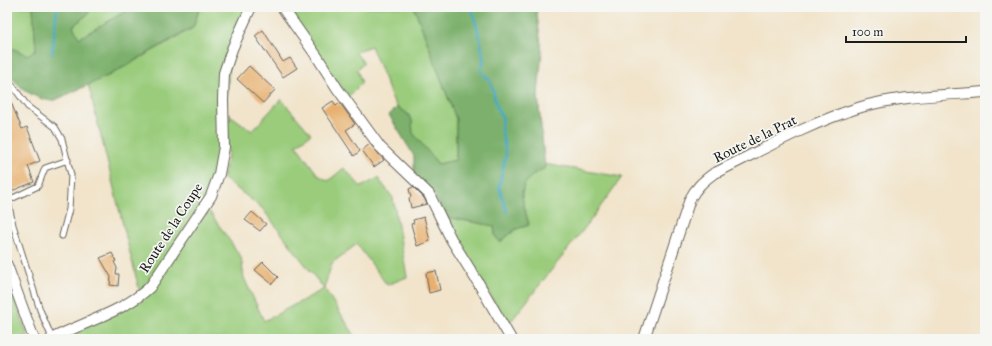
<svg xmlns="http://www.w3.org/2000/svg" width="992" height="346" font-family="'IM FELL Great Primer',serif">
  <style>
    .green { fill: #9acc7c; stroke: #5b744c }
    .forest { fill: #7bb06c; stroke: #4c6644 }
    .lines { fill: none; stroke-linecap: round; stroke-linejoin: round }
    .stream { stroke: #44a9c4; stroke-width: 2.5 }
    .building { fill: #e7b06e }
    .service-casing { stroke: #676259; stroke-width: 7 }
    .minor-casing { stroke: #676259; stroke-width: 12 }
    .service { stroke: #fff; stroke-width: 5 }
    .minor { stroke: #fff; stroke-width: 10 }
    .labels { text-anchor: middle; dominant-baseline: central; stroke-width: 3.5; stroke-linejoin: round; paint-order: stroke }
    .street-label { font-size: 14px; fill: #1c1c1c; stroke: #f6f6f2 }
  </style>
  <rect width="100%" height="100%" fill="#f6f6f2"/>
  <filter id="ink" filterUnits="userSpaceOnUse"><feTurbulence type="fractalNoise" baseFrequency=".025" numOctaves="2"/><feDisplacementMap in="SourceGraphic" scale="8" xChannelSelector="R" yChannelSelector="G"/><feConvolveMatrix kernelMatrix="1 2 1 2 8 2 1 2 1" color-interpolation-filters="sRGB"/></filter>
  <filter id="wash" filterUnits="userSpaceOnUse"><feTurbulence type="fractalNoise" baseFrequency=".012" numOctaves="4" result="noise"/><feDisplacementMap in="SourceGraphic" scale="16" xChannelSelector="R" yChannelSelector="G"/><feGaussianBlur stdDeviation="0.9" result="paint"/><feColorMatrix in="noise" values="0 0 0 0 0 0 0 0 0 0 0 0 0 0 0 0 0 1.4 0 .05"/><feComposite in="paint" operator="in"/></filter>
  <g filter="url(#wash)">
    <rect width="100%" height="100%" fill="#f1e4cb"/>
    <path class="green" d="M7,7h26l3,43 -9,5 -20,-9z
      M91,7h42l-55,32 -5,-13 15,-12z
      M200,7h47l-15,34 -12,122 -16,38 -64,92 -52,-209 22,-9 83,-47z
      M285,7h129l42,112v41l-18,4 -26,-31v-12l-4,-7 -11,-7 -4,-7 -22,-54 -16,6 9,11 -7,7 5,13 -13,13 -6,-6z
      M281,99l30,35 -15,11 22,30 10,6 16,-13 17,19 17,-9 15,20 14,79 -20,8 -30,-41 -25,19 -8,25 33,51h-300l84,-38 64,-87 4,-3 32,46 3,21 20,43 60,-32 -62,-81 -39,-30 5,-24 -2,-42 26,19z
      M544,164l78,13 -35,48 -79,100 -53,-88 -9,-20 49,9v10l5,6 16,-13 13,-4c-7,-28 -16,-42 16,-57z
      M7,278l22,61h-22z"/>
    <path class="forest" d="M33,7h58l-3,7 -15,12 6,12 54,-31h67l-7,20 -83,48 -57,26c-20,-2 -35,-14 -46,-30v-25l20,9 9,-5z
      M414,7h122l6,45 -4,43 7,73c-32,16 -23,29 -16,57l-13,4 -16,13 -5,-6 -1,-10 -48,-9 -12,-22 -20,-20v-19l-25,-41 8,-8 11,7 4,7 1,12 25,31 18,-4v-41z"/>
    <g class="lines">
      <path class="stream" d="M471,7c3,8 14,48 12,56 0,3 -2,4 -2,8 3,4 7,6 9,10 6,12 3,27 13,37l-2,9 5,27 -7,33 8,25
        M52,53l5,-46"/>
    </g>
    <g id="blocks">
      <path class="building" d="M263,30l20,32 7,-4 7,10 -14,9 -28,-41z
        M249,66l26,24 -12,13 -26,-24z
        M7,93l15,36 5,-2 13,34 -12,5 6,16 -25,10 -2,-5z
        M333,101l3,5 4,-3 15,21 -9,6 14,21 -6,5 -32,-48z
        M370,144l14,16 -10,7 -12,-17z
        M413,187l11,11 3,6 -16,4 -2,-10 2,-1 -2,-8z
        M252,212l14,12 -6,7 -15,-11z
        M424,217l6,24 -13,5 -6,-22 3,-1 -1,-3z
        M112,253l4,8 -2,1 3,6 -1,6h3l-1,12 -8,-1 1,-8 -11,-19z
        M263,262l15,15 -6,7 -17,-14z
        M436,271l4,19 -11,3 -3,-20z"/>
    </g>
  </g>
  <g filter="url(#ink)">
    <use href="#blocks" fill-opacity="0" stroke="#676259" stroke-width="1"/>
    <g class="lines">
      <g class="service-casing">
        <path id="service" d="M7,78l21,29 27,20 7,12 9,36 -2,34 -7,27
          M7,196l6,29 27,85 12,28
          M9,200l29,-14 7,-18 23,-8"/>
      </g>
      <g class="minor-casing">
        <path id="minor" d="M282,7l36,51 19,30 43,59 49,47 22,45 28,45 32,55
          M7,265l27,74
          M51,339c33,-17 72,-27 99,-52l61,-91 8,-22 5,-27 -1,-47 1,-27 8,-24 19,-42
          M644,339l46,-140c6,-11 12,-17 23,-25 47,-23 94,-50 145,-66 36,-12 89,-13 127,-16"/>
      </g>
      <use href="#service" class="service"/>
      <use href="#minor" class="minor"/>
    </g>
  </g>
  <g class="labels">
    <g class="street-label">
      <text transform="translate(755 139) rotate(-26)">Route de la Prat</text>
      <text transform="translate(171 228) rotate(-57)">Route de la Coupe</text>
    </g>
  </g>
  <rect width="992" height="346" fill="none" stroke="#f6f6f2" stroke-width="24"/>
  <path d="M846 36v6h120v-6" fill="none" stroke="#1c1c1c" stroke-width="2"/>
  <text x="852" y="36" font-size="12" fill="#1c1c1c" stroke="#f6f6f2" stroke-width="3" paint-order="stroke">100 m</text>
</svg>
